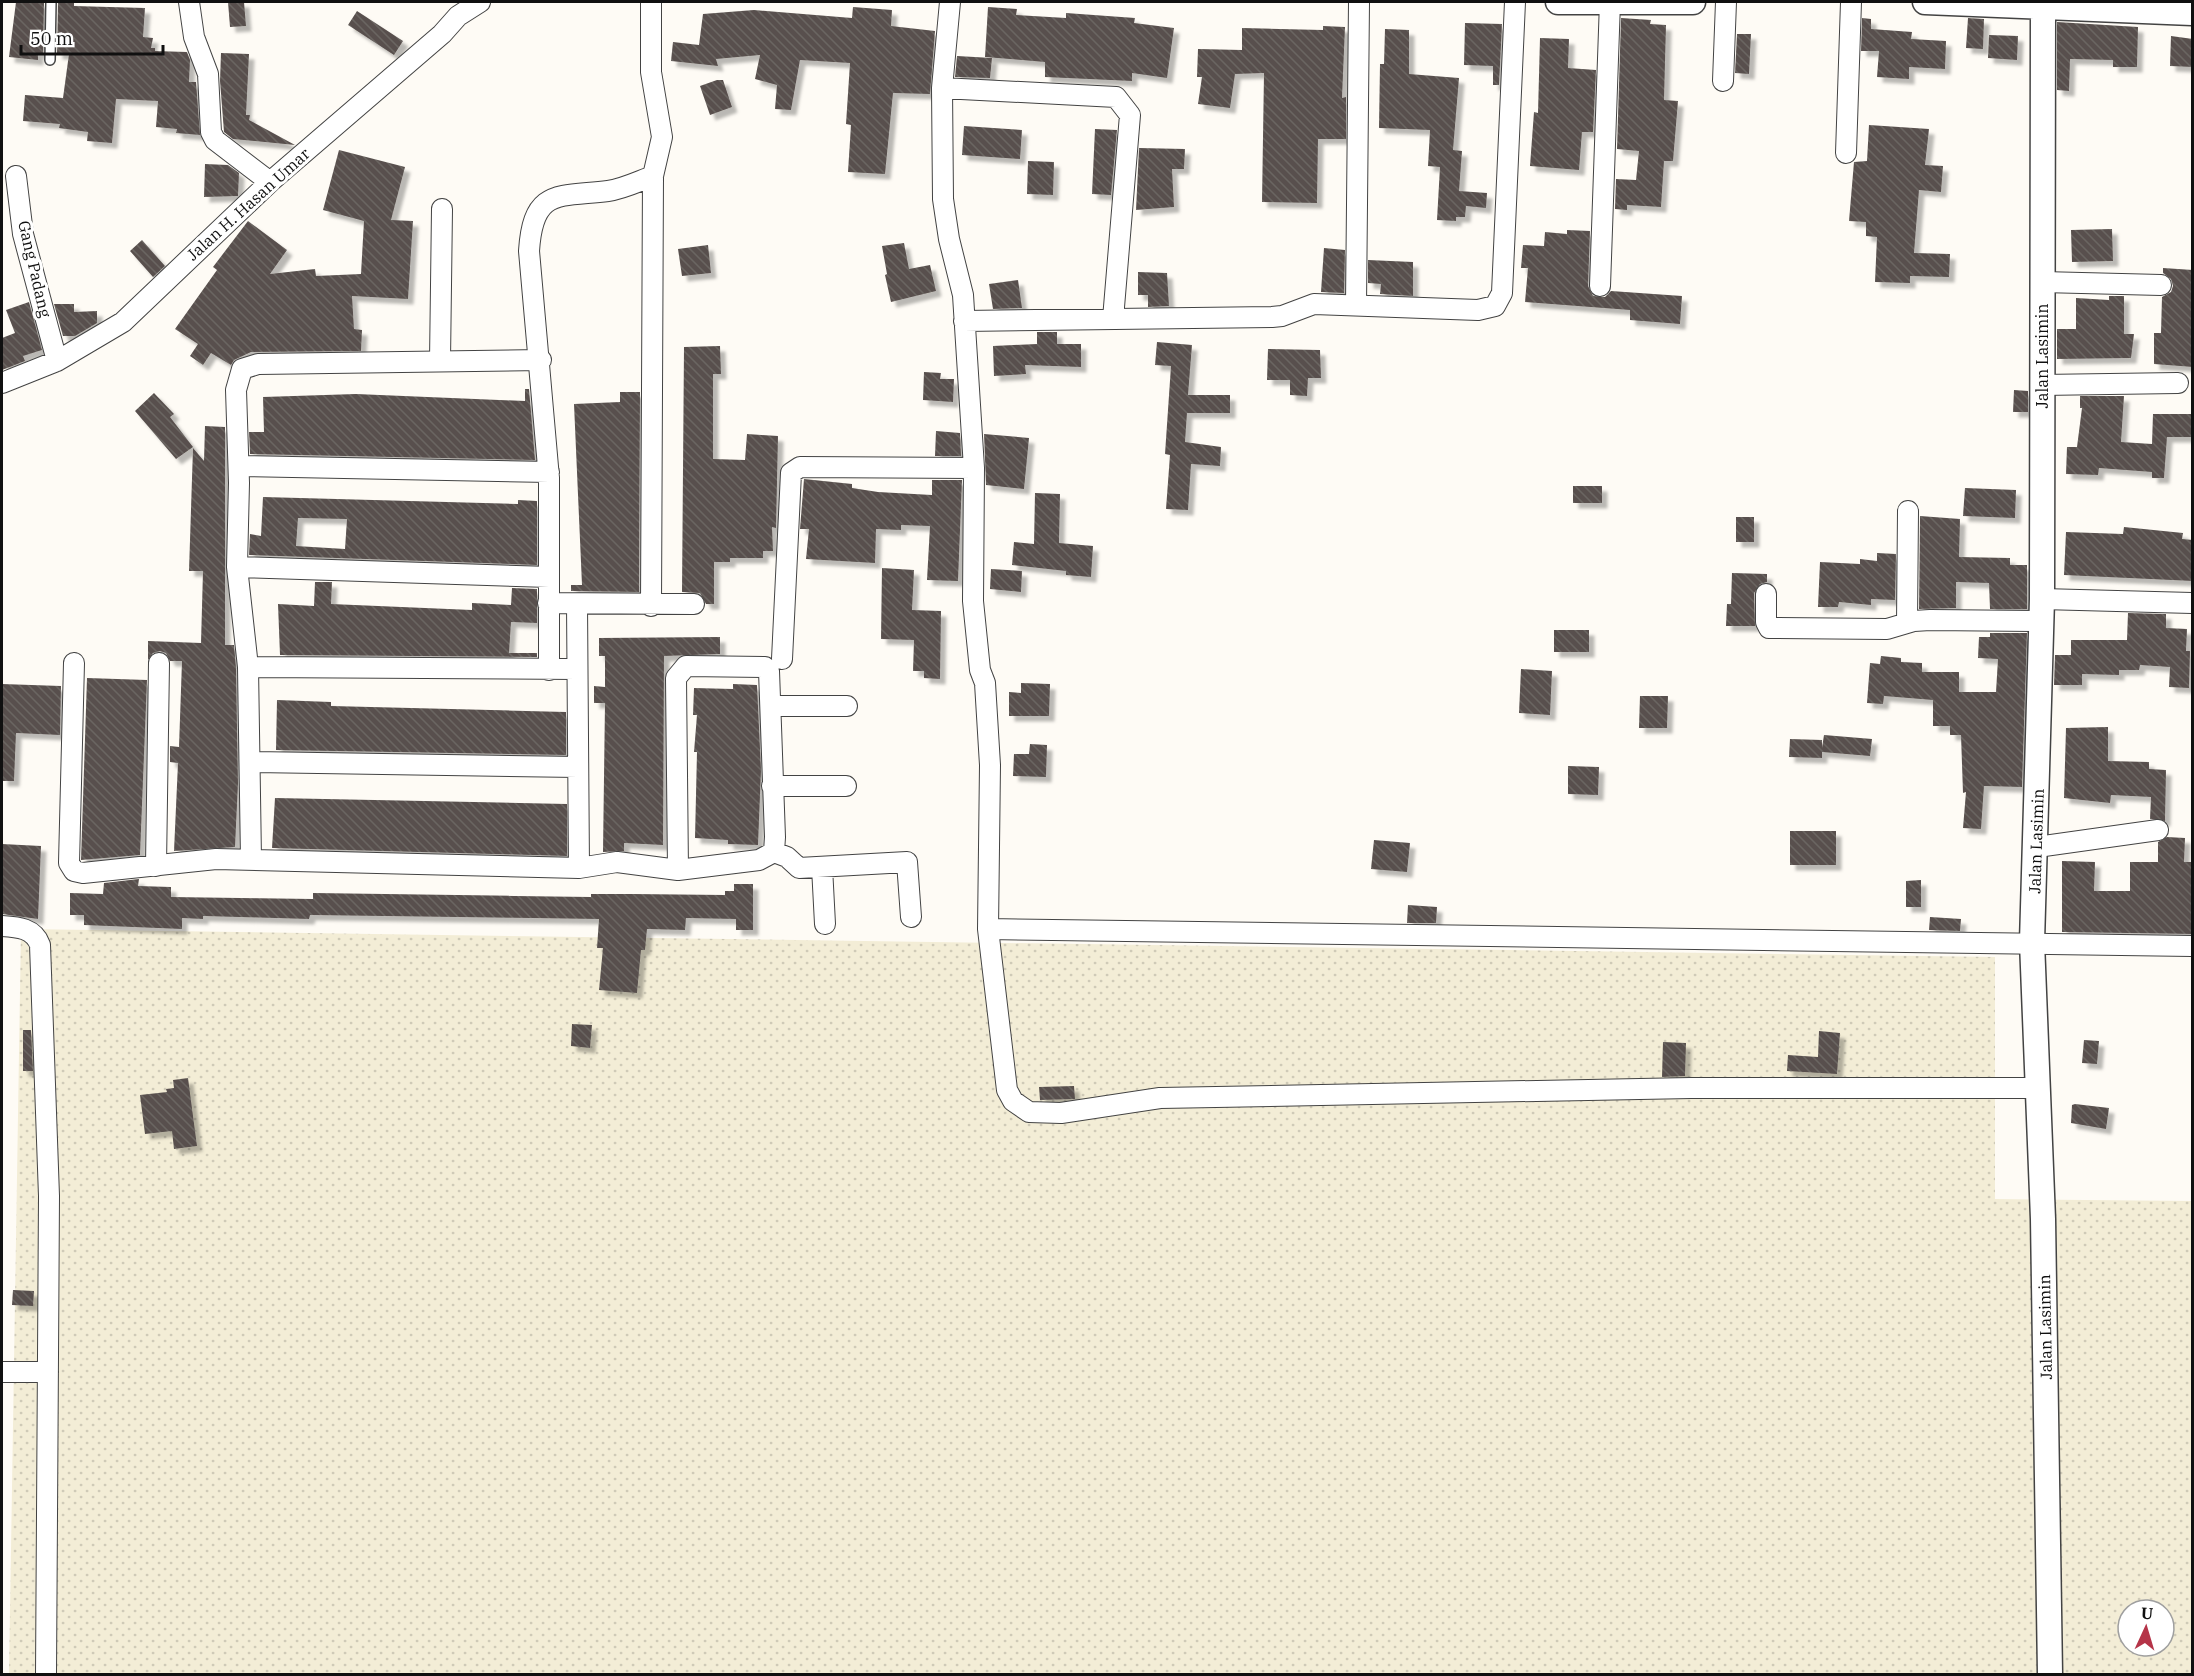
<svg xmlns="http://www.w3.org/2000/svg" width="2194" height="1676" font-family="'IBM Plex Serif',serif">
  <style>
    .farmland { fill: url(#farmland-dots); fill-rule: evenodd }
    .building { fill: url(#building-back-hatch); fill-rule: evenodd; filter: url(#shadow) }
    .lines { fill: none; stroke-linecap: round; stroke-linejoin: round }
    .service-casing { stroke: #434343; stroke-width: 12 }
    .minor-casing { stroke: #434343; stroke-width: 22 }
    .tertiary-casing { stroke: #434343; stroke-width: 27 }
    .service { stroke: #fff; stroke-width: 9 }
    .minor { stroke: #fff; stroke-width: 20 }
    .tertiary { stroke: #fff; stroke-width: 24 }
    .labels { text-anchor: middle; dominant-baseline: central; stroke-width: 6; stroke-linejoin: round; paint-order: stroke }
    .street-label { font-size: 16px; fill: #101010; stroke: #fff }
  </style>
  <defs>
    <pattern id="farmland-dots" width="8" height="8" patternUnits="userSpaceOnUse" patternTransform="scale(1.5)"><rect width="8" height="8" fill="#f3edd6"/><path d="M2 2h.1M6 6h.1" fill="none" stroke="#cfcab7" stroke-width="1.8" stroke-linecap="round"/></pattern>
    <pattern id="building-back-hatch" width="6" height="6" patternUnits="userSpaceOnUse" patternTransform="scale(1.5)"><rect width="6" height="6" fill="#58504d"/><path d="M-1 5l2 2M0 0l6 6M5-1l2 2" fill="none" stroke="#6b6562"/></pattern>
    <filter id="shadow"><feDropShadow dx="5.5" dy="5.5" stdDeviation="1.5" flood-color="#0004"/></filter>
  </defs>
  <rect width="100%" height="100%" fill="#fefbf5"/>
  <path class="farmland" d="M21,929l1974,28v242l197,2v473h-2183zM2128,1610h36v36h-36z"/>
  <path class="building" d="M16,2h28l-1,51h-5v7l-29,-3z
    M58,2h16v4l71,2 -2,29 10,1 -2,10h4v3l32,1 3,8 -1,22h7l4,53 -24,-2 1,-4 -21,-2 2,-26 -42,-2 -4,44 -25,-2 1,-9 -29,-4 1,-4 -37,-3 2,-26 38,3 6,-44h-12z
    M228,2h16l2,24 -16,1z
    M853,7l39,3 -1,16 44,5 -5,63 -37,-1 -8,81 -37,-2 3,-47 -5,-1 4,-61 -50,-3 -9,50 -16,-1 2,-24 -22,-6 5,-24 -44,4 2,7 -47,-5 2,-19 26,3 4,-31 51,-4 98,8z
    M988,7l29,2 -1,6 50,3v-5l69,5 -1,5 40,5 -7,50 -35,-5v8l-87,-4v-15l-60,-5z
    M357,11l46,30 -9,14 -46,-30z
    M1621,18l30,2 -1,4 16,1 -2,75 14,1 -5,60h-9l-3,46 -34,-2v5l-12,-1 1,-30 20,1 3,-29 -22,-2z
    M1862,18l9,1v10l41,3 -1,7 35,2 -1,28 -36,-2v12l-32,-2 2,-26h-18z
    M1968,18l16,1 -1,30 -17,-1z
    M2057,22l81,5 -1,40h-24v-7l-43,-1 -1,32 -12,-1z
    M1465,23l37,1 -3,61h-6v-19l-29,-1z
    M1323,26l22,1 -3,71 4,-1v42h-28l-1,64 -55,-1 2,-129 -29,1 -5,34 -32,-4 4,-27h-5l1,-28 44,1v-22l81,2z
    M1385,29l24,1v44l50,4 -6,72 9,1 -3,40 28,2 -1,15 -20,-2 -1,11h-9v4l-19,-1 3,-53 -12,-1 2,-36 -51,-2 1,-64h4z
    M1737,34h14l-2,40 -14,-1z
    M1989,35l29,1 -1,24 -29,-2z
    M2171,36l22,3v28l-23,-1z
    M1540,38l29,1 -1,29 28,2 -3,62h-11l-3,38 -49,-4 4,-54 4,1z
    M221,53l28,1 -3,61h4l-1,5 46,25 -62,-6 -9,-7 -4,-51z
    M957,56l35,2 -2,20 -35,-1z
    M717,80h6l9,27 -22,8 -10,-29z
    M1869,125l60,4 -4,36 18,1 -2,26 -22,-2 -5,63 36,1 -1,23 -39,-1v7l-35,-1 2,-45 -11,-1v-14l-17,-1 5,-59 13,-1z
    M964,126l58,4 -2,29 -58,-4z
    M1095,129l22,1 -6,65 -19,-1z
    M1139,148l46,1 -1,20h-12l2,38 -38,3z
    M339,150l66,17 -14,53 22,1 -5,78 -56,-3 2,33 8,1 -1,21 -110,1 -17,8 -3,5 -20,-12 -8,12 -13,-9 8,-12 -23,-15 42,-59 -4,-3 35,-46 39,29 -17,24 45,-5 1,7 45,-2 3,-53 -41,-11z
    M1028,161l26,1 -1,33 -26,-1z
    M205,164l23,1 11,8 -1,23 -34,1z
    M2112,229l1,32 -41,1 -1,-32z
    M1567,230l23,1 -2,55 5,10 12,1 6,-6 71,5 -2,28 -50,-4v-10l-105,-8 3,-34h-7l2,-23 21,1 1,-14 22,2z
    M142,240l23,26 -12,11 -23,-26z
    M904,243l5,26 21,-4 6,26 -45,11 -6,-27 2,-1 -5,-28z
    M708,245l3,28 -29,3 -4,-27z
    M1324,248l21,2 -1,43 -23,-1z
    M1368,260l45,2v34l-33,-2 1,-10 -13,-1z
    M2163,268l30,2v97l-39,-3v-31h7l1,-36 9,-5 2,-6 -2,-7 -8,-6z
    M1138,272l29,1 2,33 -21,1v-12h-10z
    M1018,280l4,28 -29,1 -4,-25z
    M2109,296h15v38h10l-3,24 -74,1v-30h19v-31l33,2z
    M29,302l13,48 -19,6 2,5 -23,9v-32l13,-5 -9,-23z
    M54,304h20v8l23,-1v12l-22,13h-12z
    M1037,332h20v12h24v23l-56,-2 1,9 -32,2 -1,-30 44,-2z
    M1157,342l35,3 -4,50h42v18h-43l-2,29 36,5 -1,19 -29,-2 -3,46 -22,-1 4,-54 -5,-1 6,-88 -16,-1z
    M720,346l1,28h-8v85l32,1 2,-26 31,2 -2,92 -4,-1 1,24h-10v7h-33v4h-16v42h-8l-6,-11 -18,-1 2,-245z
    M1268,349l52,1 1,28h-13l-1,18 -17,-1v-15h-23z
    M924,372l17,1 -1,6h14l-1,23 -30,-2z
    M525,389h4l6,71 -285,-6 -1,-22h15l-1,-35 93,-3 169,7z
    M2014,390l14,1v21h-15z
    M620,392h20l-1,200 -68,-1v-6h11l-8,-181 46,-2z
    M154,393l20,21 -4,3 23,30 -17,12 -41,-48z
    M2080,396h44l-3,46 31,2 1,-30h40v23h-26l-3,41h-12v-6l-53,-4 -1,7 -32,-1 1,-27h10l5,-39h-2z
    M205,426l20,1v218h9l2,23 2,115 -3,64 -61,4 4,-88 -8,-1v-16l9,1 3,-86h-12l-4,-8 -6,-2 -7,2 -5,7v-19l53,2 2,-72h-14l4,-123 11,13z
    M936,431l24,2 1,23h-26z
    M984,434l45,4 -5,51 -38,-4z
    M804,479l48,5v4l26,4 54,3v-15h30l-4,101 -31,-1 3,-54 -29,-1v5l-25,-1 -1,34 -69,-4 3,-30h-9z
    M1573,486h29v17h-29z
    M1965,488l51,2 -1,28 -52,-2z
    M1035,493l25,1 -1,49 34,3 -2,31 -25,-2v-4l-54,-6 2,-23 20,2z
    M263,497l255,7v-4l19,1v64l-288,-10 1,-21 11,2zM298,518l49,1 -2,30 -49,-3z
    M1920,516l40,3 -1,38 51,1v7h17v44h-37l-1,-26 -33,-1v26l-37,1z
    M1736,517h18v25h-18z
    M2124,527l59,6 -1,6 11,1v41l-129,-6 2,-43 57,2z
    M1877,553l19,1 -1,46 -24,-1v6l-32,-3 -1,5h-20l2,-45 40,2v-5l17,2z
    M882,568l32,2 -2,40 29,1 -1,68 -16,-1v-7h-11l1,-31 -33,-1z
    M991,569l31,2 -1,21 -31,-3z
    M1732,573l35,1v8l-7,2 -6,9 1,33h-29l1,-22h4z
    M315,582h17l-1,22 141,6v-7l39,2 1,-17 25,1v34l-26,-1 -2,31h28v4l-257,-2 -2,-51 36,2z
    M2128,613l38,1v14l21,1 -1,22h4l-1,37 -20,-1 1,-20 -30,-2 -1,5h-20v5l-37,-1v11h-28l1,-30h16v-15h56z
    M1554,630h35v22h-35z
    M1990,633h37l-5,154 -38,-1 -3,43 -18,-1 3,-36 -3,1 -2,-58h-11v-9h-17v-26l-49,-4 -1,8 -16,-1 3,-40 10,1 1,-8 20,2v4l21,1v9h37v20h37l2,-33 -20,-1 1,-21h11z
    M720,637v17l-56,2 -1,189 -39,-2v8l-21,1 2,-149h-11v-17l11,1v-31h-6v-18z
    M1521,669l31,2 -2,44 -31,-2z
    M87,678l60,2 -7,175 -59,5z
    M1021,683l29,1 -1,32h-40v-24l12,1z
    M2,684l59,2 -1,49 -44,-2 -2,48h-12z
    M733,684l24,1 4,85 -3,75 -30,-1v-4l-33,-2 2,-86h-3l3,-37h-4l1,-27 39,1z
    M1640,696h28l-1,32h-28z
    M277,700l54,2v4l235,6v43l-290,-5z
    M2108,727v34l41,1v7l17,1 -1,51 -15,-2 1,-22 -40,-2 -1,8 -46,-5 2,-70z
    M1824,735l48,4 -2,17 -48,-4v6l-33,-1 1,-18 32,1v8z
    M1030,744l17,1 -1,32 -33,-1 1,-22h15z
    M1568,766l31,1 -1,28 -30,-1z
    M275,798l292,6v52l-295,-8z
    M1790,831h46v34h-46z
    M2167,837l18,1 -1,24h9v72l-131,-2v-71l33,1 -1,29h36v-29h28v-20z
    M1374,840l36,3 -3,29 -36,-3z
    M2,844l39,2 -3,73 -36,-5z
    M139,879l-1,7 33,1v10l142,2v-6l278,4v-3h41l93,1v-4h9v-7h19v46h-17v-11l-50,-1 -1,12 -38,-1 -2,21h-4l-4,43 -38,-3 4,-42h-6l2,-29 -289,-4 -1,4 -106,-3v3l-21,-1v11l-98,-4v-10h-14v-22l33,1 1,-11z
    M1921,880v27h-15v-26z
    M1408,905l29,2 -1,16h-29z
    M1930,917l31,2 -1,12 -31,-1z
    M572,1024l20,1 -2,23 -19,-2z
    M23,1030h8l2,41h-10z
    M1819,1031l21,2 -3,41 -50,-3 1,-16 30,2z
    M2084,1040l15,1 -2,23 -15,-1z
    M1663,1042l23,1 -1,33 -23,1z
    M188,1078l9,68 -23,3 -2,-18 -27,3 -5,-39 27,-3 -1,-3 8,-1 -1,-8z
    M1074,1086l1,13 -35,1 -1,-13z
    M2075,1104l34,4 -3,21 -35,-6 1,-18z
    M13,1290l21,1 -1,15 -21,-1z"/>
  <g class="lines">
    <g class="service-casing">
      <path id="service" d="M50,60l1,-58"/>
    </g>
    <g class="minor-casing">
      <path id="minor" d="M189,2l5,35 14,37 3,58 4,8 55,42
        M950,2l-8,86 1,111 6,40 14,56 11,173 -1,133 7,69 5,13 5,82 -2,164 19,161 6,11 16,11 32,1 99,-15 531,-10h346
        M1723,81l3,-79
        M942,88l174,9 14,18 -17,204
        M1846,153l5,-151
        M16,176l7,58 34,127
        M2042,282l119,3
        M1600,286l10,-284
        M1356,305l3,-303
        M964,321l308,-4 10,-1 32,-12 164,6 17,-4 7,-13 13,-291
        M440,361l2,-152
        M2,383l55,-22 66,-39 147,-140 172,-148 16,-18 22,-14
        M2041,385l137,-2
        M239,466l310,6
        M237,567l312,10
        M1766,594v28l3,6 118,1 27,-8 16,-1 112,1
        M2042,599l150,4
        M548,603l146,1
        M577,604l2,264
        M651,606l2,-430
        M1907,623l1,-112
        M782,659l9,-186 9,-6 174,1
        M74,663l-5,200 5,8 9,2 133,-14 363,9 38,-6 61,8 81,-10 15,-8 1,-15 -6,-166 -4,-4 -79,-1 -10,12 2,192
        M248,667l329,2
        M549,670v-192l-20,-227c4,-63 29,-54 79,-60 15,-2 31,-10 45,-15l9,-39 -11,-65v-70
        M771,706h76
        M251,762l327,5
        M772,786h74
        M2037,847l121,-17
        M774,852l13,5 12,11 108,-6 4,55
        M251,859l-3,-192 -11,-100 2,-84 -3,-93 6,-21 16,-5 283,-4
        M156,866l3,-203
        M822,867l3,57
        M2,926c16,1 32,2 38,19l9,251 -3,478
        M988,929l1204,17
        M2,1372h46"/>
    </g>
    <g class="tertiary-casing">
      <path id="tertiary" d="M1558,2h135
        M1925,2l267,11
        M2043,8l-1,591 -10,343 11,277 7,455"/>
    </g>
    <use href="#service" class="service"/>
    <use href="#minor" class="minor"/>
    <use href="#tertiary" class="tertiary"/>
  </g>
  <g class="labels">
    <g class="street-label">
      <text transform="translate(248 204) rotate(-42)">Jalan H. Hasan Umar</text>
      <text transform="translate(35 269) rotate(77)">Gang Padang</text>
      <text transform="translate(2042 356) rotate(-90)">Jalan Lasimin</text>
      <text transform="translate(2036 841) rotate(-88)">Jalan Lasimin</text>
      <text transform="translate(2045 1327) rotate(-91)">Jalan Lasimin</text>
    </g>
  </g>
  <rect width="2194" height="1676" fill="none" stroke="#101010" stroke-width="6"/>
  <g transform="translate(2146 1628) rotate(4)"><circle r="28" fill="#ffffff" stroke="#9f9f9f" stroke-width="1.5"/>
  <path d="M0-4.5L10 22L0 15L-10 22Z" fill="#b53448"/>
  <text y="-9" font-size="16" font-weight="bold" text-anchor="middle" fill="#101010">U</text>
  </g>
  <path d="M21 45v9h142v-9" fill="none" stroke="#101010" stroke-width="3"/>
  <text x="30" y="45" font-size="18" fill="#101010" stroke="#ffffff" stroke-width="4.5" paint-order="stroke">50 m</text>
</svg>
